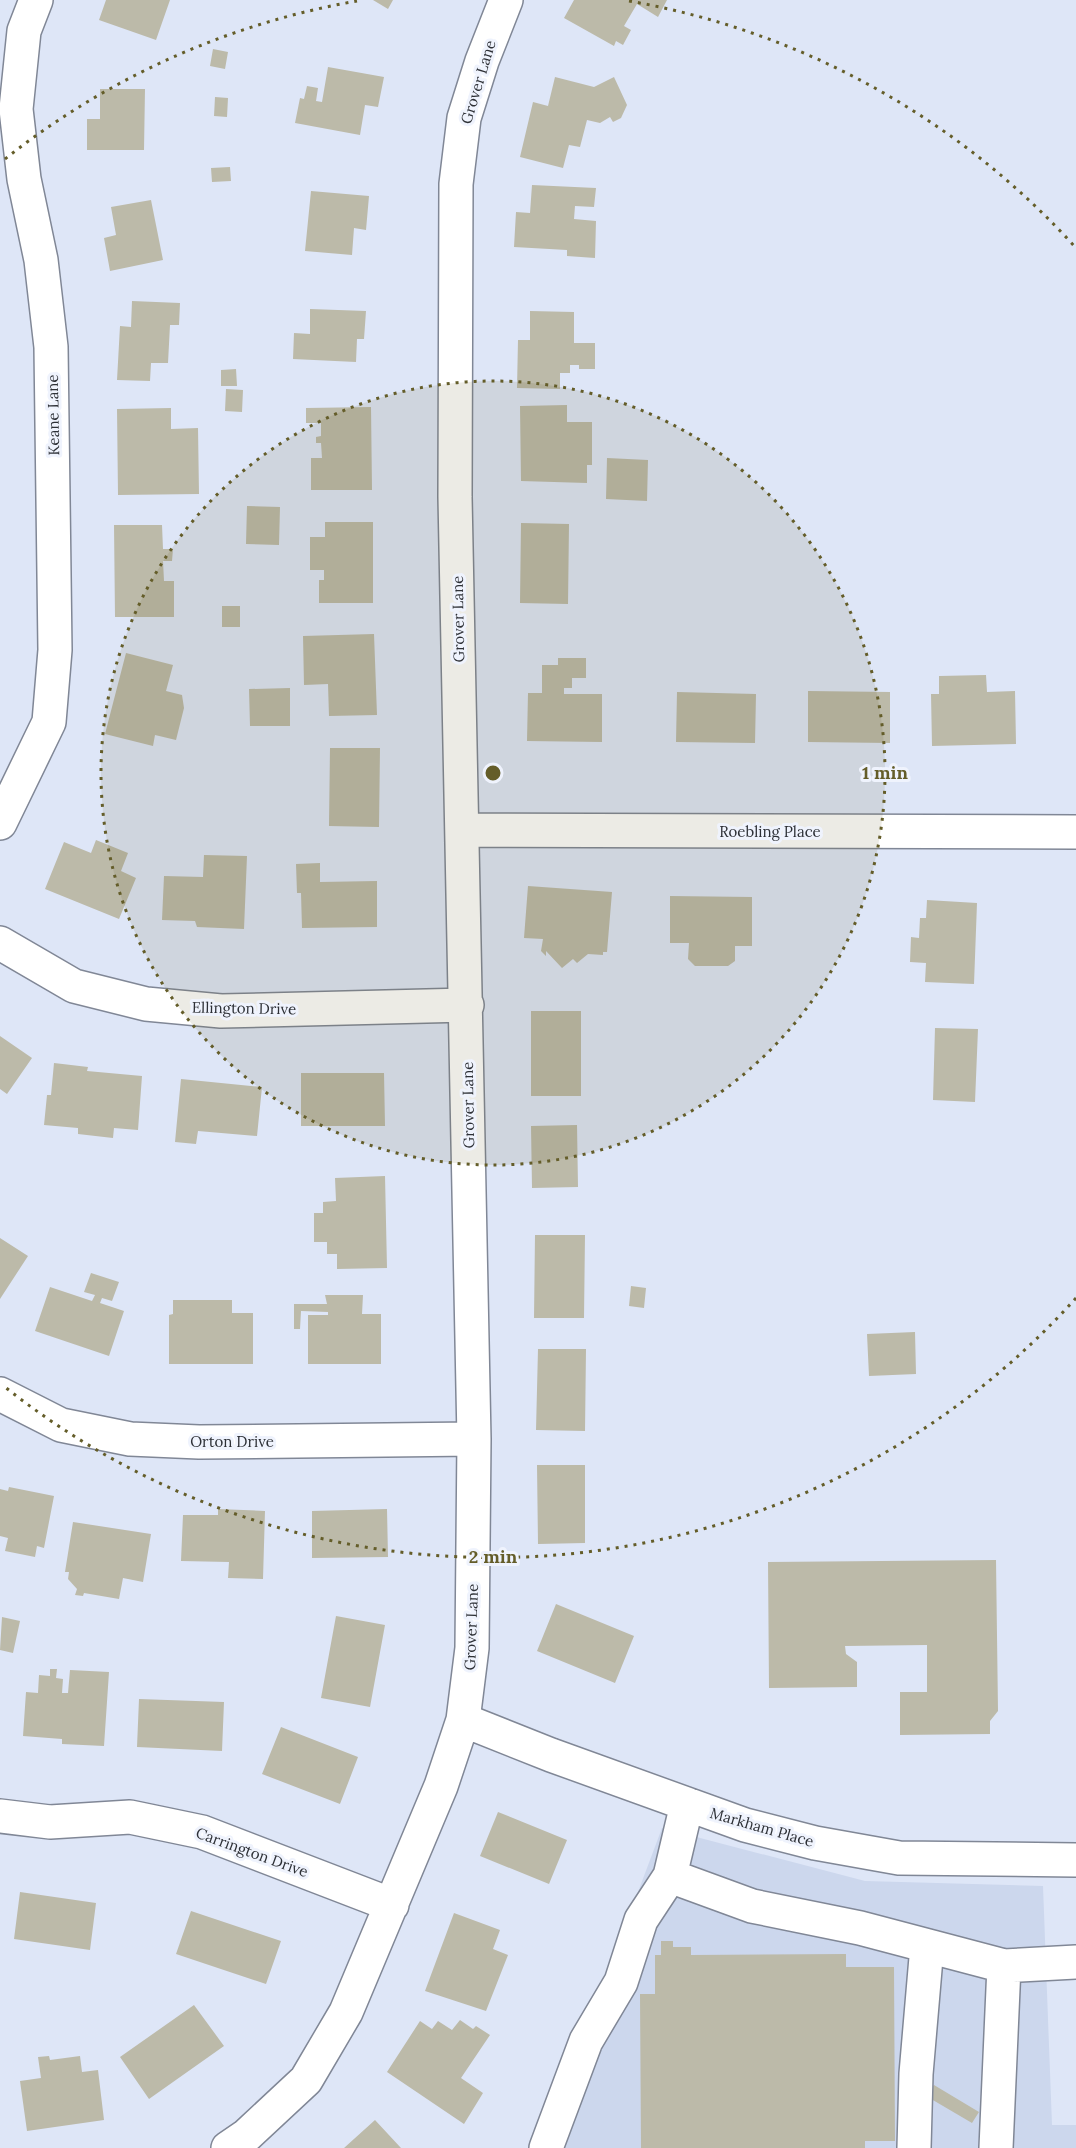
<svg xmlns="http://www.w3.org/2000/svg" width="1076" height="2148" font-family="Lora,serif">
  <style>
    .built { fill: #ccd7ed }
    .building { fill: #bcbaa9 }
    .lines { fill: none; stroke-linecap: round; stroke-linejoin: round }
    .minor-casing { stroke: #808796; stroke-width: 36 }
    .minor { stroke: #fff; stroke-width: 33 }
    .ring { fill: none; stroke: #645d29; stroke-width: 3; stroke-dasharray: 3 6 }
    .labels { text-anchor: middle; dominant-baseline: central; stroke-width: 6; stroke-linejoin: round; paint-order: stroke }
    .street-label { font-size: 15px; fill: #2d3036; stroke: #eff3fd }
    .centre { fill: #645d29; stroke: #eff3fd; stroke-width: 3 }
    .ring-label { font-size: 18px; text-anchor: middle; font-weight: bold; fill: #645d29; stroke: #eff3fd; stroke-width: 6; stroke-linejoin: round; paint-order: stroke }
  </style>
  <rect width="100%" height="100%" fill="#dee6f7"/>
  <path class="built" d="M662,1828l203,53 178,5 9,239h24v23h-534z"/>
  <path class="building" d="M106,0h64l-14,40 -57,-20z
    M373,0h20l-5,9z
    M574,0h93l-9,17 -21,-13 -13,22 7,4 -8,15 -7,-4 -2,5 -50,-28z
    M213,49l15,3 -3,17 -15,-3z
    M328,67l56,10 -6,30 -13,-2 -5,30 -65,-12 5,-25 4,1 3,-13 11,2 -2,13 6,1z
    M555,77l39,10 20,-10 13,28 -6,13 -8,4 -3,-5 -10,6 -13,-3 -7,27 -11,-2 -6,23 -43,-11 13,-55 15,4z
    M100,89h45l-1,61h-57v-31h13z
    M215,97l13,1 -1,19 -13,-1z
    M230,167l1,14 -19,1 -1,-14z
    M532,185l64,3 -2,19 -19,-1 -1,13 22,2 -1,37 -28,-2v-6l-53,-3 2,-35 14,1z
    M311,191l58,5 -3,34 -12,-2 -2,27 -47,-4z
    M151,200l12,60 -53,11 -6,-33 12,-3 -5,-28z
    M132,301l48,2 -1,22h-9l-2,38h-17l-1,18 -33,-1 3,-54 11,1z
    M310,309l56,2 -2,28h-7l-1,23 -63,-3 1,-26 16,1z
    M530,311l44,1v31h21v26h-16v-4h-9v8h-10v16l-43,-1 1,-48h12z
    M236,369l1,17h-16v-16z
    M226,389l17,1 -1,22 -17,-1z
    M567,405v17h25v43h-5v18l-66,-2 -1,-75z
    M371,407l1,83h-61v-32h11l-1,-15h-5v-6l5,-1v-13h-15v-15z
    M171,408v21l27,-1 1,66 -81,1 -1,-86z
    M607,458l41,2 -1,41 -41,-2z
    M247,506l33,1 -1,38 -33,-1z
    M325,522h48v81h-54v-23h5v-10h-14v-33h15z
    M521,523l48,1 -1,80 -48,-1z
    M114,525h48l1,24h10l-1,12h-9l1,20h10v36h-59z
    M222,606h18v21h-18z
    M374,634l3,81 -48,1 -1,-32 -24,1 -1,-49z
    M126,653l47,12 -7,26 16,4 2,13 -8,32 -21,-5 -2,11 -48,-12z
    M558,658h28v20h-14v10h-8v6h38v48l-75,-1 1,-48h14v-28h16z
    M986,675l1,17 28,-1 1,53 -84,2 -1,-52h8v-18z
    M290,688v38h-40l-1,-37z
    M808,691l82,1v51l-82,-1z
    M677,692l79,2 -1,49 -79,-1z
    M330,748h50l-1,79 -50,-1z
    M96,840l32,13 -7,18 15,7 -17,41 -74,-30 19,-47 27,11z
    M204,855l43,1 -3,73 -47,-2 -2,-6 -33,-1 2,-44 39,1z
    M320,863v19l57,-1v46l-75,1 -1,-35h-4l-1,-29z
    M528,886l84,6 -5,60h-4v3l-15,-1 -11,9 -4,-4 -11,9 -16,-17v5l-5,-5 2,-12 -19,-1z
    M670,896l82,1v49h-17v15l-7,5h-33l-7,-7 1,-16h-19z
    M927,900l50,3 -3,81 -49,-2 1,-19 -16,-1 1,-25 8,1 1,-20h6z
    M531,1011h50v85h-50z
    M935,1028l43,1 -3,73 -42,-2z
    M0,1036l32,22 -25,36 -7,-5z
    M54,1063l34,4 -1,4 55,5 -4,54 -24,-2 -1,10 -35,-4v-6l-34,-3 3,-30h4z
    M301,1073h83l1,53h-84z
    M181,1079l81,8 -5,49 -59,-5 -2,13 -21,-2z
    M577,1125l1,62 -46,1 -1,-62z
    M385,1176l2,92 -50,1v-15h-10v-12h-13v-29h9v-11l13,-1 -1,-23z
    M535,1235h50l-1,83h-50z
    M0,1238l28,18 -28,43z
    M91,1273l28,9 -7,19 -10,-3 -2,5 24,8 -15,45 -74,-25 15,-44 42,14 3,-6 -11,-3z
    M631,1286l15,2 -2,20 -15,-2z
    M325,1295h38l-1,19h19v50h-73v-49h20v-3l-27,-1 -1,18h-6v-25h33z
    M173,1300h59v13h21v51h-84v-49l4,-1z
    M915,1332l1,42 -47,2 -2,-42z
    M538,1349h48l-1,82 -49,-1z
    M537,1465h48v78l-47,1z
    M9,1487l45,9 -10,52 -7,-2 -2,11 -30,-6 3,-13 -8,-2v-47l8,2z
    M218,1509l47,2 -2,68 -35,-1 1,-16 -48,-1 2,-46h35z
    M387,1509l1,48 -76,1v-47z
    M73,1522l78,12 -8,48 -20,-4 -4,21 -35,-6 -1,3 -8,-1 2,-6 -9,-10 1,-7h-4z
    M996,1560l2,151 -8,10v13l-90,1v-43h27v-47l-82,1 1,8 11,8v25l-88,1 -1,-126z
    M556,1604l78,32 -19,47 -78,-32z
    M336,1616l49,9 -15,82 -49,-9z
    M2,1617l18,4 -7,32 -13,-3z
    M50,1669h7l-1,9 7,1 -1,14h6l2,-23 39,2 -5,74 -42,-2v-5l-39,-3 3,-44 12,1 1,-18 11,1z
    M139,1699l85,3 -2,49 -85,-4z
    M281,1727l77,30 -18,47 -78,-30z
    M498,1812l69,28 -18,44 -69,-28z
    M20,1892l76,11 -6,47 -76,-11z
    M191,1911l90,30 -15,43 -90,-30z
    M454,1913l46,17 -7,19 15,6 -22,56 -61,-20z
    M661,1941h12v6h18v8l155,-1v13h48l1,174h-30v7h-224l-1,-154h15v-39h6z
    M194,2005l30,41 -75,53 -29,-42z
    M460,2020l13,9 3,-3 14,9 -29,43 22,15 -19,31 -77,-52 33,-51 12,8 6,-8 14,9z
    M49,2056l1,4 30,-4 2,16 16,-2 6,50 -77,11 -7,-50 21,-3 -3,-21z
    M934,2085l45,27 -7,11 -46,-27z
    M375,2120l26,28h-57z"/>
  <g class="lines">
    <g class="minor-casing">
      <path id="minor" d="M0,823l49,-101 6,-72 -4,-303 -10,-87 -17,-81 -8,-70 8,-78 12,-31
        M463,830l613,2
        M0,943l74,43 72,18 75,7 246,-6
        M0,1394l61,31 69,14 69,3 275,-3
        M463,1720l88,35 194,70 70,18 84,15 177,2
        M687,1804l-17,72 82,30 108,22 144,38 -8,182
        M0,1816l50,6 80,-5 72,15 190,73
        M1004,1966l72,-4
        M228,2148l19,-13 59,-55 40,-68 95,-226 22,-66 9,-72 2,-209 -19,-942 1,-313 8,-66 18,-57 24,-61
        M546,2148l40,-107 35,-59 20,-62 29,-44
        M914,2148l2,-74 11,-128"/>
    </g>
    <use href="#minor" class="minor"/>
  </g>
  <circle cx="493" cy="773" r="392" fill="#645d29" fill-opacity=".12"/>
  <g class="ring">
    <circle cx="493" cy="773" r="392"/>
    <path d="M1076 1298A784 784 0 0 1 5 1387M5 159A784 784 0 0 1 357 1M629 1A784 784 0 0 1 1076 248"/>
  </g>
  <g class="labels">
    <g class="street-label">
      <text transform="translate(478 82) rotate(-73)">Grover Lane</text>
      <text transform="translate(53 415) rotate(-91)">Keane Lane</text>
      <text transform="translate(458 619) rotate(-91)">Grover Lane</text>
      <text x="770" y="831">Roebling Place</text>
      <text transform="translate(244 1008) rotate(1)">Ellington Drive</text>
      <text transform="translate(468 1105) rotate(-91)">Grover Lane</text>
      <text x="232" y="1441">Orton Drive</text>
      <text transform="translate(471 1627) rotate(-88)">Grover Lane</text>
      <text transform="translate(762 1827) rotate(16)">Markham Place</text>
      <text transform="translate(252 1852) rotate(20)">Carrington Drive</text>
    </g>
  </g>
  <circle cx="493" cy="773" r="9" class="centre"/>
  <g class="ring-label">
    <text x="885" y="779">1 min</text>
    <text x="493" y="1563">2 min</text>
  </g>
</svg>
